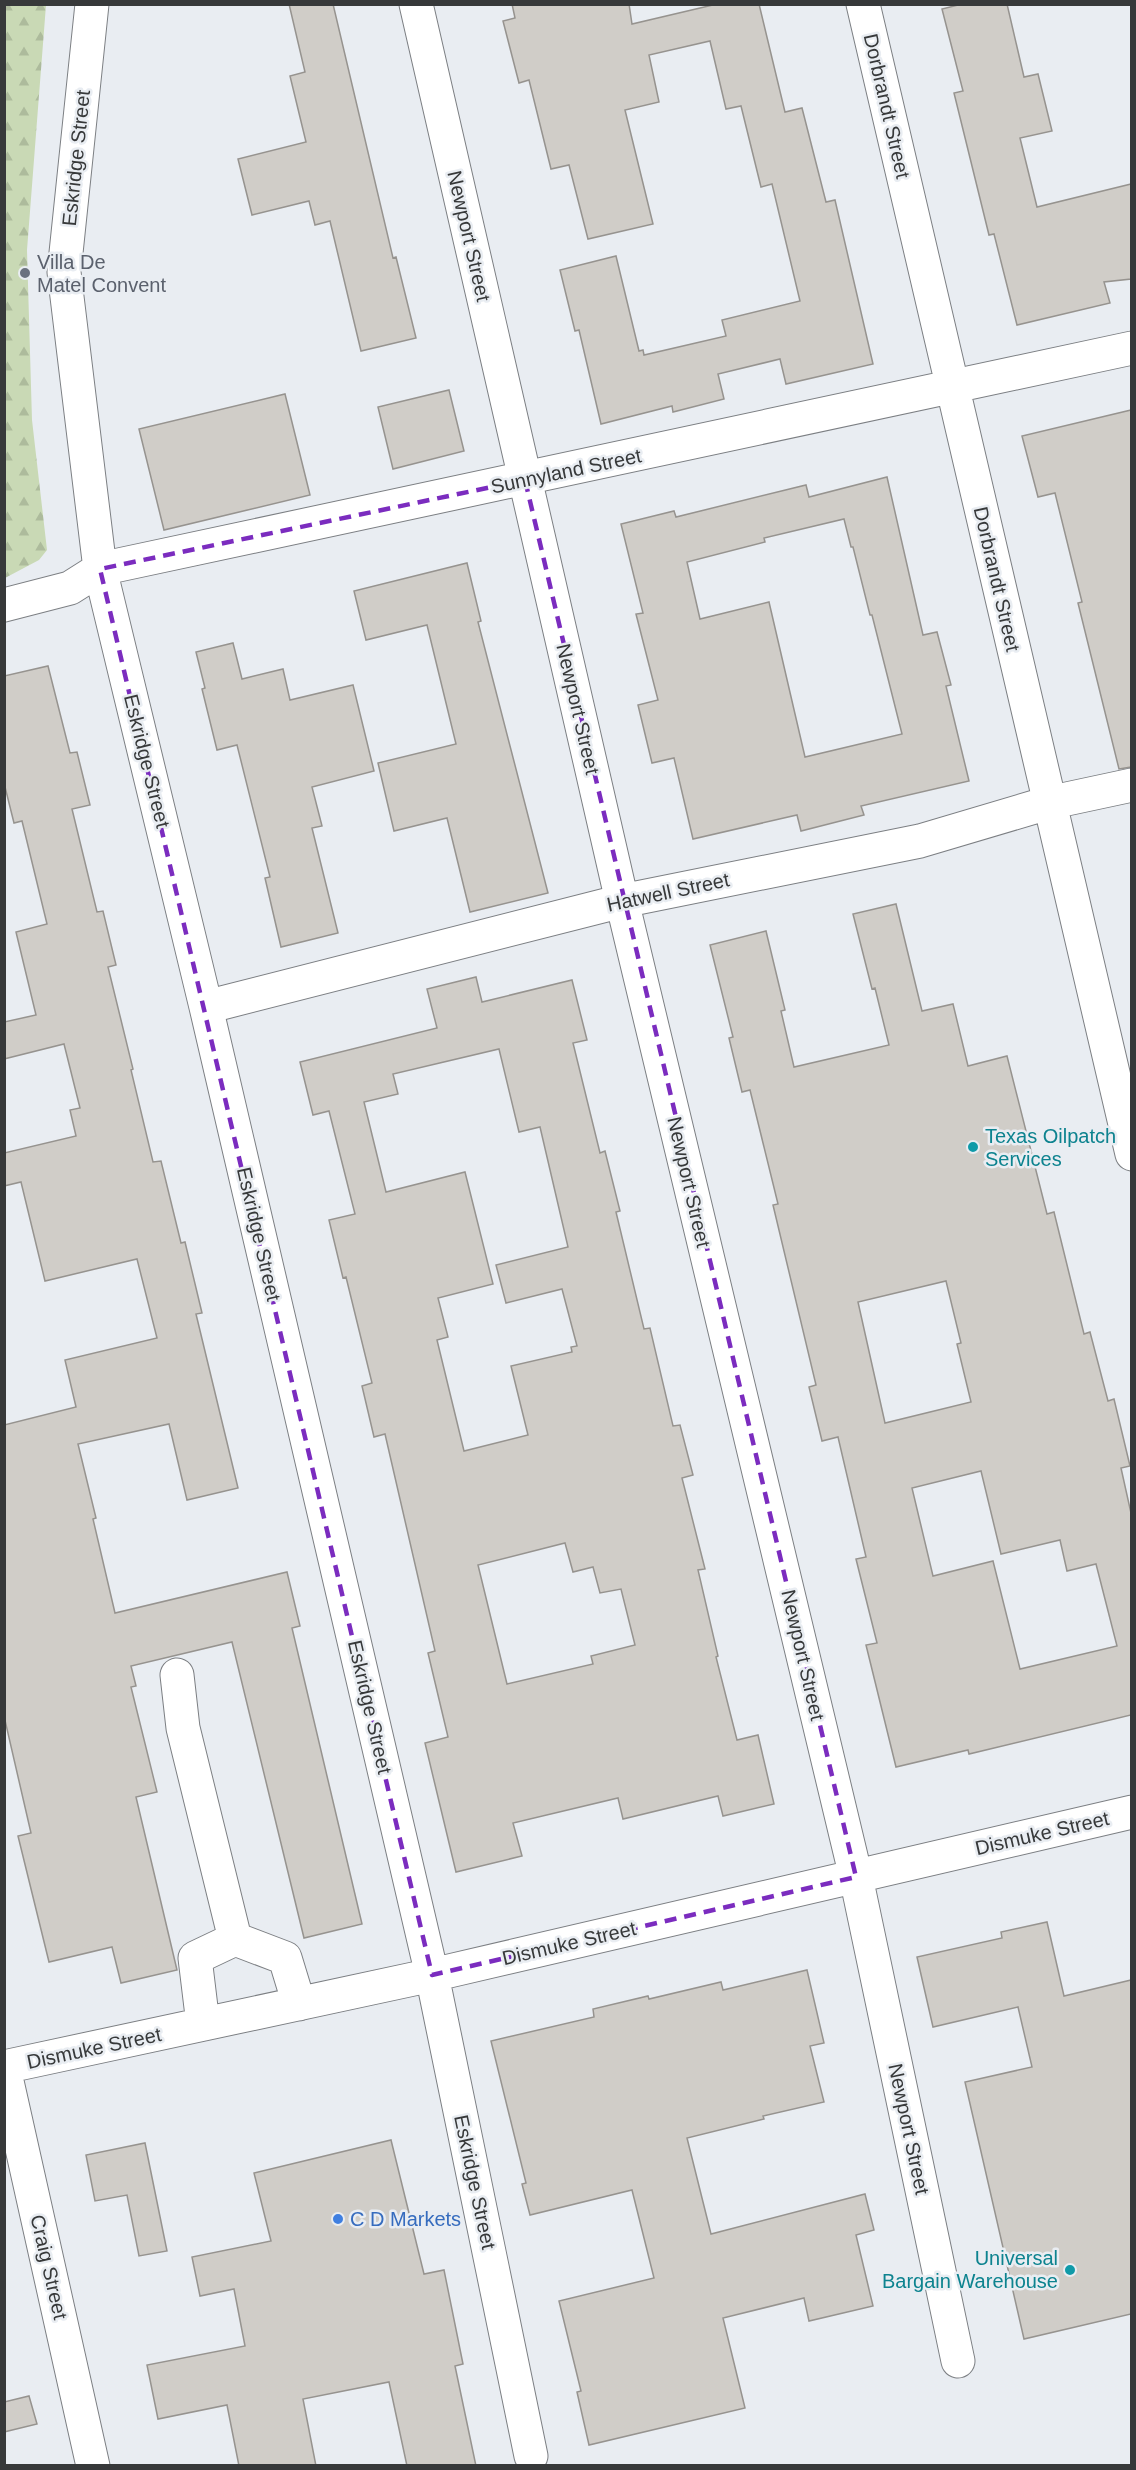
<svg xmlns="http://www.w3.org/2000/svg" width="1136" height="2470" font-family="Arial,sans-serif">
  <style>
    .forest { fill: url(#forest-firs) }
    .building { fill: #d0cdc8; stroke: #96938f; stroke-width: 1.5; fill-rule: evenodd }
    .lines { fill: none; stroke-linecap: round; stroke-linejoin: round }
    .minor-casing { stroke: #7c7f83; stroke-width: 35 }
    .minor { stroke: #fff; stroke-width: 33 }
    .marked { fill: none; stroke: #7b2cbf; stroke-width: 4.5; stroke-dasharray: 12 8; stroke-linejoin: round }
    .worship-dot { fill: #6b7280; stroke: #e9edf2; stroke-width: 2 }
    .culture-dot { fill: #0f9aa8; stroke: #e9edf2; stroke-width: 2 }
    .shop-dot { fill: #3f7fe0; stroke: #e9edf2; stroke-width: 2 }
    .labels { text-anchor: middle; dominant-baseline: central; stroke-width: 5; stroke-linejoin: round; paint-order: stroke }
    .street-label { font-size: 20px; fill: #37393a; stroke: #e9edf2 }
    .worship-label { font-size: 20px; fill: #5b616d; stroke: #e9edf2; text-anchor: start }
    .culture-label { font-size: 20px; fill: #0d838f; stroke: #e9edf2; text-anchor: start }
    .shop-label { font-size: 20px; fill: #366cbe; stroke: #e9edf2; text-anchor: start }
  </style>
  <defs>
    <pattern id="forest-firs" width="22" height="20" patternUnits="userSpaceOnUse" patternTransform="scale(1.5)"><rect width="22" height="20" fill="#c9d9b5"/><path d="M5 1l3.5 6h-7zM16 11l3.5 6h-7z" fill="#adbb9c"/></pattern>
  </defs>
  <rect width="100%" height="100%" fill="#e9edf2"/>
  <path class="forest" d="M4,5h42l-19,245 5,170 15,130 -8,10 -34,18z"/>
  <path class="building" d="M289,4h44l60,254 3,-1 20,81 -55,13 -31,-130 -15,4 -6,-24 -57,14 -14,-56 68,-17 -16,-66 15,-4z
    M512,4h117l3,20 85,-20h42l26,108 17,-4 24,94 9,-2 38,164 -87,20 -6,-25 -62,15 6,25 -51,13 -1,-6 -71,18 -22,-94 -4,1 -15,-61 56,-14 23,95 4,-1 1,5 82,-19 -4,-16 78,-19 -28,-117 -11,3 -20,-81 -15,3 -16,-68 -61,14 10,47 -34,8 28,114 -65,15 -19,-74 -18,4 -22,-89 -10,3 -16,-62 12,-3z
    M962,4h45l17,73 14,-3 14,57 -32,7 17,69 94,-23v95l-27,3 6,21 -93,22 -23,-91 -5,1 -35,-142 9,-2 -21,-82z
    M449,390l15,61 -71,18 -15,-62z
    M285,394l25,101 -146,35 -25,-101z
    M1131,410v357l-12,2 -41,-166 4,-1 -27,-109 -17,4 -16,-61z
    M887,477l36,158 14,-3 14,53 -5,1 23,95 -108,25 3,9 -63,16 -4,-16 -104,24 -19,-81 -22,5 -14,-58 20,-5 -22,-86 7,-1 -22,-89 53,-13 2,6 130,-32 3,12zM844,519l7,28h2l17,68h2l30,119 -97,23 -36,-155 -69,17 -13,-57 78,-20 -1,-4z
    M467,563l14,58 -3,1 70,271 -78,19 -23,-94 -53,13 -16,-68 78,-19 -29,-119 -61,15 -12,-49z
    M233,643l9,36 41,-10 7,31 63,-15 21,86 -62,16 10,39 -10,2 26,105 -57,14 -16,-69 5,-1 -33,-132 -20,5 -15,-61 3,-1 -9,-36z
    M48,666l22,87 7,-1 13,53 -18,4 25,103 6,-1 13,54 -8,2 25,102 -2,1 22,92 8,-1 20,82 4,-1 17,71 -6,1 42,174 -51,12 -18,-76 -91,20 18,74 -3,1 22,94 172,-41 13,54 -8,2 70,296 -58,14 -72,-296 -101,24 5,20 -5,1 26,105 -21,5 41,173 -56,13 -9,-36 -63,15 -31,-126 13,-3 -27,-117v-291l72,-18 -11,-47 92,-22 -20,-79 -92,22 -24,-99 -17,4v-33l72,-17 -6,-26 10,-2 -16,-64 -60,15v-37l32,-7 -20,-83 31,-8 -25,-103 -8,2 -10,-40v-107z
    M896,904l26,107 31,-7 15,62 39,-10 40,158 7,-2 30,122 6,-2 18,69 6,-2 16,67 -9,2 10,45v202l-162,39 -1,-4 -72,17 -30,-122 11,-2 -21,-84 10,-2 -28,-120 -16,4 -13,-54 7,-2 -43,-180 5,-1 -28,-114 -8,2 -13,-54 4,-1 -23,-92 56,-14 19,79 -4,1 13,56 95,-22 -14,-57 -3,1 -19,-75zM946,1281l15,62 -4,1 14,58 -86,21 -27,-121zM981,1471l20,83 59,-14 7,31 29,-7 21,82 -97,23 -27,-108 -60,15 -21,-88z
    M476,977l6,25 90,-22 15,60 -14,3 27,110 5,-2 15,60 -4,1 28,117 6,-1 23,98 7,-1 13,50 -11,3 23,91 -7,1 20,86 -2,1 21,83 21,-5 16,69 -51,12 -5,-20 -95,23 -5,-21 -105,25 9,33 -66,16 -31,-129 23,-6 -20,-84 7,-2 -50,-217 -11,3 -12,-51 10,-3 -26,-106 -3,1 -14,-58 26,-6 -26,-103 -16,4 -13,-53 137,-34 -10,-39zM499,1049l20,83 21,-5 28,120 -72,18 10,38 56,-14 15,57 -6,1 1,5 -61,14 17,69 -64,16 -27,-111 11,-3 -10,-39 55,-14 -28,-112 -79,20 -22,-90 34,-8 -5,-20zM565,1543l8,29 20,-5 7,26 21,-4 14,56 -44,11 2,8 -86,20 -29,-119z
    M1047,1922l17,74 67,-16v334l-107,25 -59,-257 67,-15 -14,-60 -85,20 -16,-70 85,-19 -1,-6z
    M807,1970l17,73 -14,3 14,56 -61,14 1,3 -77,19 24,96 154,-40 9,36 -18,5 17,71 -64,15 -5,-23 -81,20 22,90 -156,37 -12,-53 4,-1 -22,-90 95,-23 -22,-88 -102,25 -8,-31 4,-1 -35,-142 103,-24 -1,-8 55,-13 1,3 72,-17 2,8z
    M391,2140l33,134 20,-4 19,94 -8,2 21,100h-69l-18,-84 -86,17 13,67h-77l-12,-61 -69,14 -11,-54 98,-19 -11,-57 -34,7 -8,-39 79,-16 -17,-68z
    M145,2143l22,108 -28,5 -12,-61 -32,6 -9,-46z
    M29,2396l8,28 -33,8v-30z"/>
  <g class="lines">
    <g class="minor-casing">
      <path id="minor" d="M92,4l-28,268 36,297 106,438 226,968 99,481
        M416,4l206,897 234,976 102,484
        M863,4l269,1150
        M4,605l66,-17 30,-19 1032,-221
        M206,1007l416,-106 298,-60 128,-38 84,-18
        M177,1675l6,53 52,211 -40,19 8,66
        M235,1939l50,19 14,46
        M4,2067l428,-92 700,-163
        M4,2068l89,398"/>
    </g>
    <use href="#minor" class="minor"/>
  </g>
  <path class="marked" d="M525,480l331,1397 -424,98 -332,-1406z"/>
  <circle class="worship-dot" cx="25" cy="273" r="6"/>
  <g class="culture-dot">
    <circle cx="973" cy="1147" r="6"/>
    <circle cx="1070" cy="2270" r="6"/>
  </g>
  <circle class="shop-dot" cx="338" cy="2219" r="6"/>
  <g class="labels">
    <g class="street-label">
      <text transform="translate(887 106) rotate(77)">Dorbrandt Street</text>
      <text transform="translate(76 158) rotate(-84)">Eskridge Street</text>
      <text transform="translate(469 236) rotate(77)">Newport Street</text>
      <text transform="translate(566 471) rotate(-12)">Sunnyland Street</text>
      <text transform="translate(997 579) rotate(77)">Dorbrandt Street</text>
      <text transform="translate(578 709) rotate(77)">Newport Street</text>
      <text transform="translate(147 761) rotate(76)">Eskridge Street</text>
      <text transform="translate(668 892) rotate(-12)">Hatwell Street</text>
      <text transform="translate(689 1182) rotate(77)">Newport Street</text>
      <text transform="translate(259 1234) rotate(77)">Eskridge Street</text>
      <text transform="translate(803 1655) rotate(77)">Newport Street</text>
      <text transform="translate(370 1707) rotate(77)">Eskridge Street</text>
      <text transform="translate(1042 1833) rotate(-13)">Dismuke Street</text>
      <text transform="translate(569 1943) rotate(-13)">Dismuke Street</text>
      <text transform="translate(94 2048) rotate(-12)">Dismuke Street</text>
      <text transform="translate(909 2129) rotate(78)">Newport Street</text>
      <text transform="translate(475 2182) rotate(78)">Eskridge Street</text>
      <text transform="translate(49 2267) rotate(77)">Craig Street</text>
    </g>
    <g class="worship-label">
      <text x="37" y="262">Villa De<tspan x="37" dy="23">Matel Convent</tspan></text>
    </g>
    <g class="culture-label">
      <text x="985" y="1136">Texas Oilpatch<tspan x="985" dy="23">Services</tspan></text>
      <text x="1058" y="2258" text-anchor="end">Universal<tspan x="1058" dy="23">Bargain Warehouse</tspan></text>
    </g>
    <g class="shop-label">
      <text x="350" y="2219">C D Markets</text>
    </g>
  </g>
  <rect width="1136" height="2470" fill="none" stroke="#37393a" stroke-width="12"/>
</svg>
